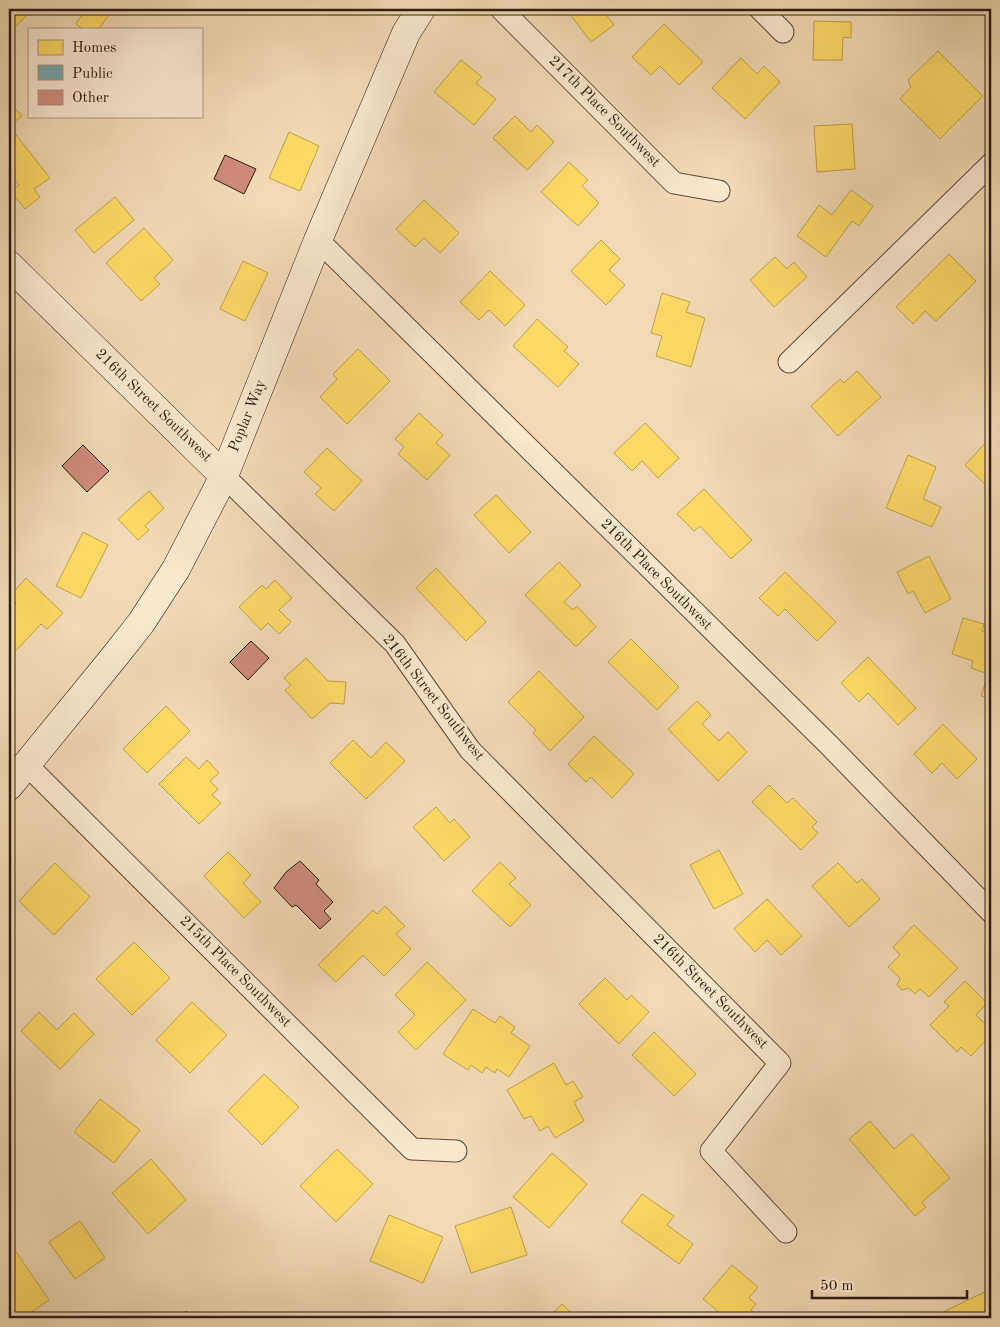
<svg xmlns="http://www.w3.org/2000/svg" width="1000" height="1327" font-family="'Old Standard TT',serif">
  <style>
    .homes { fill: #ffd966; stroke: #bfa04d }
    .public { fill: #76a5af; stroke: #5f7c80 }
    .building { fill: #d08c7a; stroke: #291c13 }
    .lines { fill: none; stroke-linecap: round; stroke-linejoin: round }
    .street-casing { stroke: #5b4c3b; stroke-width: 23 }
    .secondary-casing { stroke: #291c13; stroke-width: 29 }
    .street { stroke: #f7e8ce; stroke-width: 21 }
    .secondary { stroke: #f7e8ce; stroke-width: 28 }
    .labels { text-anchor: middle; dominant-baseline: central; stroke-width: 5; stroke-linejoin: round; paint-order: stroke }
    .street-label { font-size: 15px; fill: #291c13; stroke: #f7e8ce }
  </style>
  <rect width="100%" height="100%" fill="#f2dbb4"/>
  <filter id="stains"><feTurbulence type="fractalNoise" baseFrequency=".004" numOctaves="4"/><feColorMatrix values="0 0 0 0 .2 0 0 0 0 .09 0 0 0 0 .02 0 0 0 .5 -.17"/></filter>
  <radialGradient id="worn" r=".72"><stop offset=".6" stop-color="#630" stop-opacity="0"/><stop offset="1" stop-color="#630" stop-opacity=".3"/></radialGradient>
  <path class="homes" d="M9,9h24l-24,24z
    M77,9h20l11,7 -9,13h-16l-7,-5 7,-11z
    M566,9h36l12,16 -23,17z
    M814,21l37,1v16l-8,-1 -1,23h-29z
    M664,24l39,38 -24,23 -19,-19 -9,9 -19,-18z
    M938,51l45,45 -43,43 -40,-40 11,-12 -3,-7z
    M741,58l16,16 7,-8 16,16 -35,37 -33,-31z
    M461,60l21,17 -6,6 20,16 -22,26 -40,-33z
    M10,102l12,14 -13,10 41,52 -16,11 6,8 -15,12 -14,-17 8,-7 -10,-13v-69z
    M515,116l16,16 6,-7 17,17 -27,28 -34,-32z
    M852,124l3,45 -38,3 -3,-46z
    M289,132l30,14 -19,45 -31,-13z
    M569,162l19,18 -6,6 17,17 -21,23 -37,-34z
    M851,190l22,16 -14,20 -7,-5 -26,36 -29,-21 22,-31 13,10z
    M115,197l19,23 -40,33 -19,-23z
    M424,200l35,33 -19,20 -16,-15 -9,9 -19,-18z
    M144,228l29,32 -19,18 6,6 -19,17 -35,-38z
    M601,240l19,19 -11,11 16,15 -19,20 -35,-34z
    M949,254l27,27 -40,40 -11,-10 -12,13 -17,-17z
    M775,257l12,12 7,-7 13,15 -33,30 -24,-27z
    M243,261l25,12 -23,48 -25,-12z
    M490,271l35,34 -20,21 -16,-16 -10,10 -19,-18z
    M662,293l28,9 -4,10 19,6 -14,49 -35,-11 6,-20 -11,-3z
    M537,319l31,28 -4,4 15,13 -21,23 -45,-41z
    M358,349l32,32 -43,43 -27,-27 17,-18 -4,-5z
    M857,371l24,26 -43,39 -27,-30 29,-27 4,4z
    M419,413l24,22 -7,8 14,12 -23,25 -29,-26 6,-7 -9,-8z
    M645,423l34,35 -21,20 -16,-17 -10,10 -18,-18z
    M991,437v53l-26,-25z
    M327,448l35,33 -28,30 -19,-17 6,-6 -17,-16z
    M908,455l28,12 -13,32 18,8 -9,20 -46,-19z
    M704,489l48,51 -21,19 -31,-33 -6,5 -17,-17z
    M149,491l15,17 -19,18 4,4 -11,10 -20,-21z
    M496,495l35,37 -22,21 -35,-38z
    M83,532l25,13 -27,53 -25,-12z
    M929,556l22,43 -26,14 -12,-22 -5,3 -11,-22z
    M559,562l22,23 -17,17 9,8 4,-4 19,21 -20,20 -51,-52z
    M436,568l50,54 -20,19 -50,-53z
    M785,572l51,50 -19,19 -32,-32 -7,7 -19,-18z
    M26,578l37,35 -16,16 -6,-5 -30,32 -2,-2v-43l7,-8 -6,-7z
    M275,580l17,18 -13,12 12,12 -12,12 -11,-11 -7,7 -22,-23 23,-22 4,4z
    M963,618l21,6 -2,7 9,3v65l-10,-3 7,-22 -17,-6 2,-7 -21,-7z
    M631,639l48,48 -22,23 -49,-48z
    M868,657l48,51 -18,17 -30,-32 -9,9 -18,-19z
    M306,658l22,23 18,1 -2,22 -14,-1 -18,16 -27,-29 6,-5 -7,-7z
    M539,671l45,46 -34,34 -17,-18 3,-3 -28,-28z
    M697,701l14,14 -9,9 17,17 9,-9 19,20 -29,29 -50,-52z
    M166,706l24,25 -43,42 -24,-24z
    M943,724l34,35 -20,20 -15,-16 -10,10 -18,-19z
    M594,736l40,38 -22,24 -21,-21 -5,5 -18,-18z
    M353,740l18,18 15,-16 19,19 -39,38 -36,-36z
    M186,757l13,12 8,-9 12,13 -9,8 8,8 -6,6 9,8 -22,21 -40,-40z
    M769,785l18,18 6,-5 24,24 -5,5 6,6 -17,17 -49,-48z
    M436,807l14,16 4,-4 16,18 -26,24 -31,-34z
    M719,850l24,44 -29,15 -24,-44z
    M228,852l23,23 -8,8 18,19 -17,16 -40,-42z
    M500,862l16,16 -7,6 22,21 -21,22 -38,-36z
    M55,863l35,34 -36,38 -35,-34z
    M838,863l19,20 5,-4 18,20 -31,28 -37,-41z
    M767,899l35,37 -21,19 -14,-15 -12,12 -21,-23z
    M385,906l20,20 -9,8 15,15 -27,27 -21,-21 -27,27 -18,-17 55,-55 4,4z
    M914,925l44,43 -29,29 -9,-8 -5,5 -6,-6 -7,2 -5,-5 3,-7 -12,-11 12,-12 -7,-8z
    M134,942l36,36 -38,37 -36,-36z
    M427,962l39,38 -50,50 -18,-18 17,-17 -20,-20z
    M605,978l22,22 4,-5 18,17 -30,32 -40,-40z
    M965,981l22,22 -11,12 15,15v5l-20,21 -10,-9 -4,5 -27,-27 19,-19 -5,-4z
    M192,1002l35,33 -37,38 -34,-33z
    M473,1009l22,14 5,-7 15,11 -4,6 19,13 -21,31 -12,-8 -2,4 -9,-6 -4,6 -11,-8 -3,5 -25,-16z
    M39,1012l18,18 17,-17 20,21 -34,35 -39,-38z
    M654,1032l42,42 -22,22 -42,-41z
    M554,1063l12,22 7,-4 10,16 -9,5 10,19 -29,17 -7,-12 -8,5 -9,-15 -7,3 -17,-29z
    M264,1074l35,33 -37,38 -34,-34z
    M100,1099l40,31 -26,33 -40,-31z
    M870,1121l24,28 18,-15 38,44 -28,24 4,5 -11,9 -66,-77z
    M337,1149l36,35 -37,38 -36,-36z
    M552,1153l35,31 -38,44 -36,-31z
    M151,1159l35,41 -38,34 -36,-41z
    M642,1194l32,22 -7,9 26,19 -14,20 -58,-42z
    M511,1207l16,48 -56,18 -16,-47z
    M389,1215l54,22 -20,46 -53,-22z
    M80,1221l25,37 -30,21 -26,-37z
    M12,1246l37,54 -26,18h-5l-9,-13v-56z
    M732,1265l26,22 -9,11 7,6 -5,6 10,8h-35l-23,-19z
    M991,1289v29h-42l-4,-7z
    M562,1304l15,14h-29z"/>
  <path class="public" d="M186,1311l8,7h-15z"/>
  <path class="building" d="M225,155l31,14 -12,25 -30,-15z
    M83,445l26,26 -22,21 -25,-26z
    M251,641l18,17 -21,22 -18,-18z
    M300,861l19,19 -3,4 17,18 -9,9 7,8 -11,10 -24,-24 -4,2 -18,-19 12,-16z"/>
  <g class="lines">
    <g class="street-casing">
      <path id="street" d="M501,9l173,174 45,8
        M760,9l23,23
        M318,240l511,505 162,167
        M789,362l202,-198
        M224,476l171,168 75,106 310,313 -69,88 75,81
        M27,765l385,384 44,2"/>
    </g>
    <g class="secondary-casing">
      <path id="secondary" d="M9,265l215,211
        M9,786l106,-130 26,-33 35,-54 48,-93 94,-236 88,-207 15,-24"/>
    </g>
    <use href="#street" class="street"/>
    <use href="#secondary" class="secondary"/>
  </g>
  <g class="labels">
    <g class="street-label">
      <text transform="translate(604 112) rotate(45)">217th Place Southwest</text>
      <text transform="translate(153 406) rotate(44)">216th Street Southwest</text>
      <text transform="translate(248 416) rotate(-68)">Poplar Way</text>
      <text transform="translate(656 575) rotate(45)">216th Place Southwest</text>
      <text transform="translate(433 698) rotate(52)">216th Street Southwest</text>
      <text transform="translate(235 972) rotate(45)">215th Place Southwest</text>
      <text transform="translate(710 992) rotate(45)">216th Street Southwest</text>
    </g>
  </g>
  <rect width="1000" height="1327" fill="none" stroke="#f2dbb4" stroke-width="30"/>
  <rect x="10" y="10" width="980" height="1307" fill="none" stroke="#291c13" stroke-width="2.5"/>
  <rect x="15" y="15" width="970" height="1297" fill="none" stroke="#291c13"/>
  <rect x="28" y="28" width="175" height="90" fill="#f7e8ce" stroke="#a59683"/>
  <rect x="38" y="40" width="25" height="15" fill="#ffd966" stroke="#a59683"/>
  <text x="72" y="52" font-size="15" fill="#291c13">Homes</text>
  <rect x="38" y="65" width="25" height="15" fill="#76a5af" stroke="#a59683"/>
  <text x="72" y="78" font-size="15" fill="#291c13">Public</text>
  <rect x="38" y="90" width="25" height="15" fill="#d08c7a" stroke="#a59683"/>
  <text x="72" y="102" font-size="15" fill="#291c13">Other</text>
  <path d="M812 1290v8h155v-8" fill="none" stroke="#291c13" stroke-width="2.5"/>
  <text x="820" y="1290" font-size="15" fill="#291c13" stroke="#f7e8ce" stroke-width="4" paint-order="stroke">50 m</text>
  <rect width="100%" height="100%" filter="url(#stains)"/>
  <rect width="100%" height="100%" fill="url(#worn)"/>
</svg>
